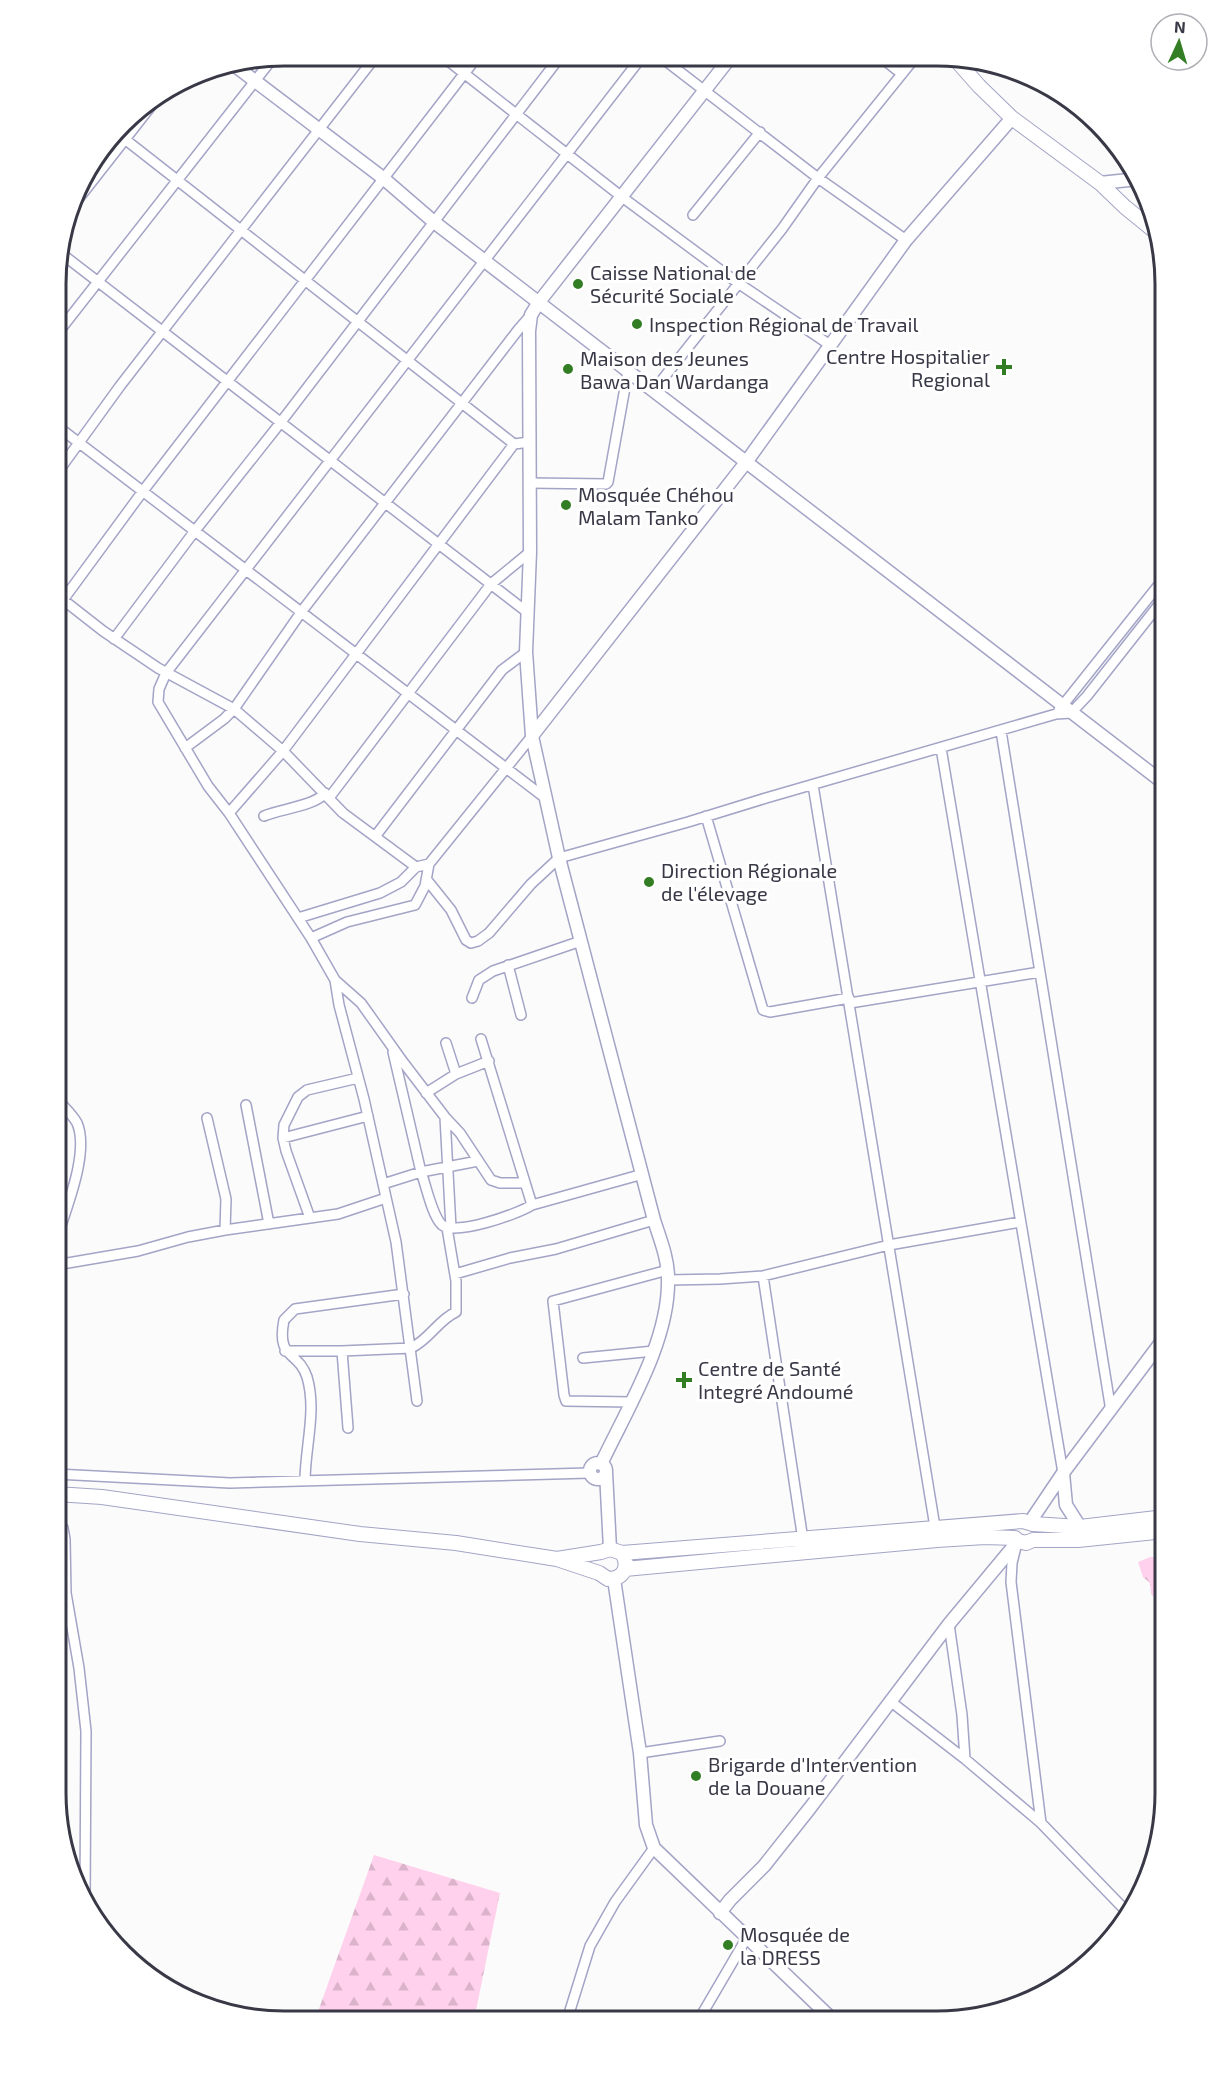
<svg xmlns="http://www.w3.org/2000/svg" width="1221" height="2077" font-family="'Exo 2',sans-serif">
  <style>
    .forest { fill: url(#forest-firs) }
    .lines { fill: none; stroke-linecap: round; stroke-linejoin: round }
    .minor-casing { stroke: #a3a4c6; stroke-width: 12 }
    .tertiary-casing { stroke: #a3a4c6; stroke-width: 15 }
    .secondary-casing { stroke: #a3a4c6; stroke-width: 16 }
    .minor { stroke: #fff; stroke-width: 9 }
    .tertiary { stroke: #fff; stroke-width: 12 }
    .secondary { stroke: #fff; stroke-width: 14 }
    .poi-dot { fill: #337e25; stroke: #fff; stroke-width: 2 }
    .labels { text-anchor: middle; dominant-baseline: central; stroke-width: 6; stroke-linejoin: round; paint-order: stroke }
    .poi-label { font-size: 20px; fill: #383846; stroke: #fff; text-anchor: start }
    .rim { fill: none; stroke: #383846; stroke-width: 3 }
  </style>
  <defs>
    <pattern id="forest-firs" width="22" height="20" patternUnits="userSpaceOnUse" patternTransform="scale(1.5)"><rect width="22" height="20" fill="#ffd1ec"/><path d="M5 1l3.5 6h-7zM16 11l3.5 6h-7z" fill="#dbb4cc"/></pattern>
  </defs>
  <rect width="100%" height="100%" fill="#fbfbfb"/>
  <path class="forest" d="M1150,1557h15v55l-4,-2 -1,-11h-4l-5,-5 -1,-11 -7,-6 -5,-15z
    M374,1855l126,38 -26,127h-159z"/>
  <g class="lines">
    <g class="minor-casing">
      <path id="minor" d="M442,56l180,141 116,86 92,62
        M662,58l156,120 88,62
        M883,59l19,15
        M117,133l397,311 16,-2
        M72,207l87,-111
        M693,215l67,-83
        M58,251l469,361
        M57,334l216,-276
        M654,390l128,-161 36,-51 96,-119
        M57,426l487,371
        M57,473l63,-87 256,-330
        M530,483l76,1 2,-2 20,-111
        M57,595l46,36 55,37 76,41 -10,10 -39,29
        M63,600l80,-109 334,-434
        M114,639l80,-107 87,-110 279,-365
        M1059,710l106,-133
        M1001,731l110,680
        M941,748l122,725
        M813,785l122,742
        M329,798l162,-214 39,-32
        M229,813l54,-62 231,-307
        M264,816c16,-7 51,-10 61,-23
        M706,816l57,194 7,2 79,-14
        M378,838l-1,-4 125,-164 24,-18
        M429,864l103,-128
        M416,867l-73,-54 -60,-62 -49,-42 68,-98 216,-281 13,-15
        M427,880l24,30 15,30 5,3 7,-2 11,-8 42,-49 28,-26 129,-36 78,-24 290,-84 15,-1 16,-17 78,-99
        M298,918l82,-25 21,-11 15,-15 13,-3 -4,22 -10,19 -68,17 -36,16
        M508,965l13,50
        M335,980l26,23 42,59 42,55 15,16 31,47 9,3h24
        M472,998l7,-18 14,-9 88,-30
        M850,1003l190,-31
        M481,1039l51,166
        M446,1043l10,31
        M393,1052l28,120 57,-11
        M426,1093l30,-19 33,-13
        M246,1105l23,119
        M445,1117l6,111
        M207,1118l19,81 -1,31
        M283,1138l85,-22
        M383,1184l38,-12c5,13 11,44 21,53 13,11 76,-11 90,-20l111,-31
        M310,1218l-24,-67 -3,-13 1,-13 14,-28 9,-7 51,-12
        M56,1241c9,-30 34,-88 21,-118 -5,-9 -14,-17 -21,-25
        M56,1265l82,-14 50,-14 37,-7 113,-16 48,-16
        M455,1274l55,-16 46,-9 98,-29
        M763,1276l40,264
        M668,1280l52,-1 43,-3 126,-31 131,-23
        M285,1351h57l69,-3c18,-8 27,-28 45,-36v-31l-9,-53
        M342,1351l6,77
        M583,1358l71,-7
        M417,1401l-21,-159 -32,-143 -25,-94 -4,-25 -24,-42 -82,-125 -21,-27 -50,-84 1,-13 7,-16 475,-615
        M631,1402l-65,-1 -2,-6 -11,-94 115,-31
        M56,1474l174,9 359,-10
        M305,1481c0,-34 12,-70 2,-104 -9,-27 -31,-17 -23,-57l11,-11 109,-15
        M56,1521l7,7 2,11 1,54 13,75 7,63 -1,171
        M1017,1543l-5,20 -1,19 30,241
        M949,1624l13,91 3,44
        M890,1701l75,58 76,64 88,91
        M640,1753l80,-12
        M567,2020l23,-74 25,-44 39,-54
        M698,2021l48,-82"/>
    </g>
    <g class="tertiary-casing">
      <path id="tertiary" d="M234,65l149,113 51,44 731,562
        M1100,183l38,-4
        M532,736l215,-275 159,-221 106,-122
        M590 1471a8 8 0 1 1 16 0a8 8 0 1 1-16 0Z
        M601,1464c26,-55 69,-124 67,-186 0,-20 -8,-39 -14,-58l-95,-362 -27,-122 -6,-84 4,-100 -1,-221 2,-16 8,-13 191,-244
        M606,1472l4,77
        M1063,1473l3,32 14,22
        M1030,1522l33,-49 102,-136
        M614,1579l26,174 6,72 8,23 180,173
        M720,1913l10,-13 34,-34 46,-58 139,-184 69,-83"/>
    </g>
    <g class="secondary-casing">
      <path id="secondary" d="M956,60l23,26 33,32 88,65 25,24 32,26
        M56,1494l46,3 258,37 96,9 101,16 42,14 9,6c16,0 22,-13 14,-26
        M557,1559l44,-7 9,-3 12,4 401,-32 10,3 47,3 85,-10
        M625,1569l312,-29 48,-3 30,1 3,3 8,2 7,-3h45l87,-9"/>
    </g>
    <use href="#minor" class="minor"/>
    <use href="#tertiary" class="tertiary"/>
    <use href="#secondary" class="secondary"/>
  </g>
  <g class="poi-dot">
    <circle cx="578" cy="284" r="6"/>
    <circle cx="637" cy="324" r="6"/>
    <path d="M1001 358h6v6h6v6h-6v6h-6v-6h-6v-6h6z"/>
    <circle cx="568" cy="369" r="6"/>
    <circle cx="566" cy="505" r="6"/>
    <circle cx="649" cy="882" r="6"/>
    <path d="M681 1371h6v6h6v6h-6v6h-6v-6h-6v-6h6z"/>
    <circle cx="696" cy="1776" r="6"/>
    <circle cx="728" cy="1945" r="6"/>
  </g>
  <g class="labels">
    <g class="poi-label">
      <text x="590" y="272">Caisse National de<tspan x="590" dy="23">Sécurité Sociale</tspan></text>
      <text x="649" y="324">Inspection Régional de Travail</text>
      <text x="990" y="356" text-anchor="end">Centre Hospitalier<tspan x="990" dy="23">Regional</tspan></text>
      <text x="580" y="358">Maison des Jeunes<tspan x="580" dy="23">Bawa Dan Wardanga</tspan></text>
      <text x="578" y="494">Mosquée Chéhou<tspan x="578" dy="23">Malam Tanko</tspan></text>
      <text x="661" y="870">Direction Régionale<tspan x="661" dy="23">de l'élevage</tspan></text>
      <text x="698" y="1368">Centre de Santé<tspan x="698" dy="23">Integré Andoumé</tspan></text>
      <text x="708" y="1764">Brigarde d'Intervention<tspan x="708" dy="23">de la Douane</tspan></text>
      <text x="740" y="1934">Mosquée de<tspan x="740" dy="23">la DRESS</tspan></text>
    </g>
  </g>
  <path d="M0 0H1221V2077H0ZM284 66H937A218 218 0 0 1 1155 284V1793A218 218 0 0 1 937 2011H284A218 218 0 0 1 66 1793V284A218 218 0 0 1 284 66Z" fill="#fff" fill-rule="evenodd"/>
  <path class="rim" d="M284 66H937A218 218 0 0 1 1155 284V1793A218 218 0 0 1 937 2011H284A218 218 0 0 1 66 1793V284A218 218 0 0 1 284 66Z"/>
  <g transform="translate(1179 42) rotate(4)"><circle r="28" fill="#ffffff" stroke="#afafb5" stroke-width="1.5"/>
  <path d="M0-4.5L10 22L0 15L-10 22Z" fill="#337e25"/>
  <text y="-9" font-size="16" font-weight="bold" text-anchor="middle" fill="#383846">N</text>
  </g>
</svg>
